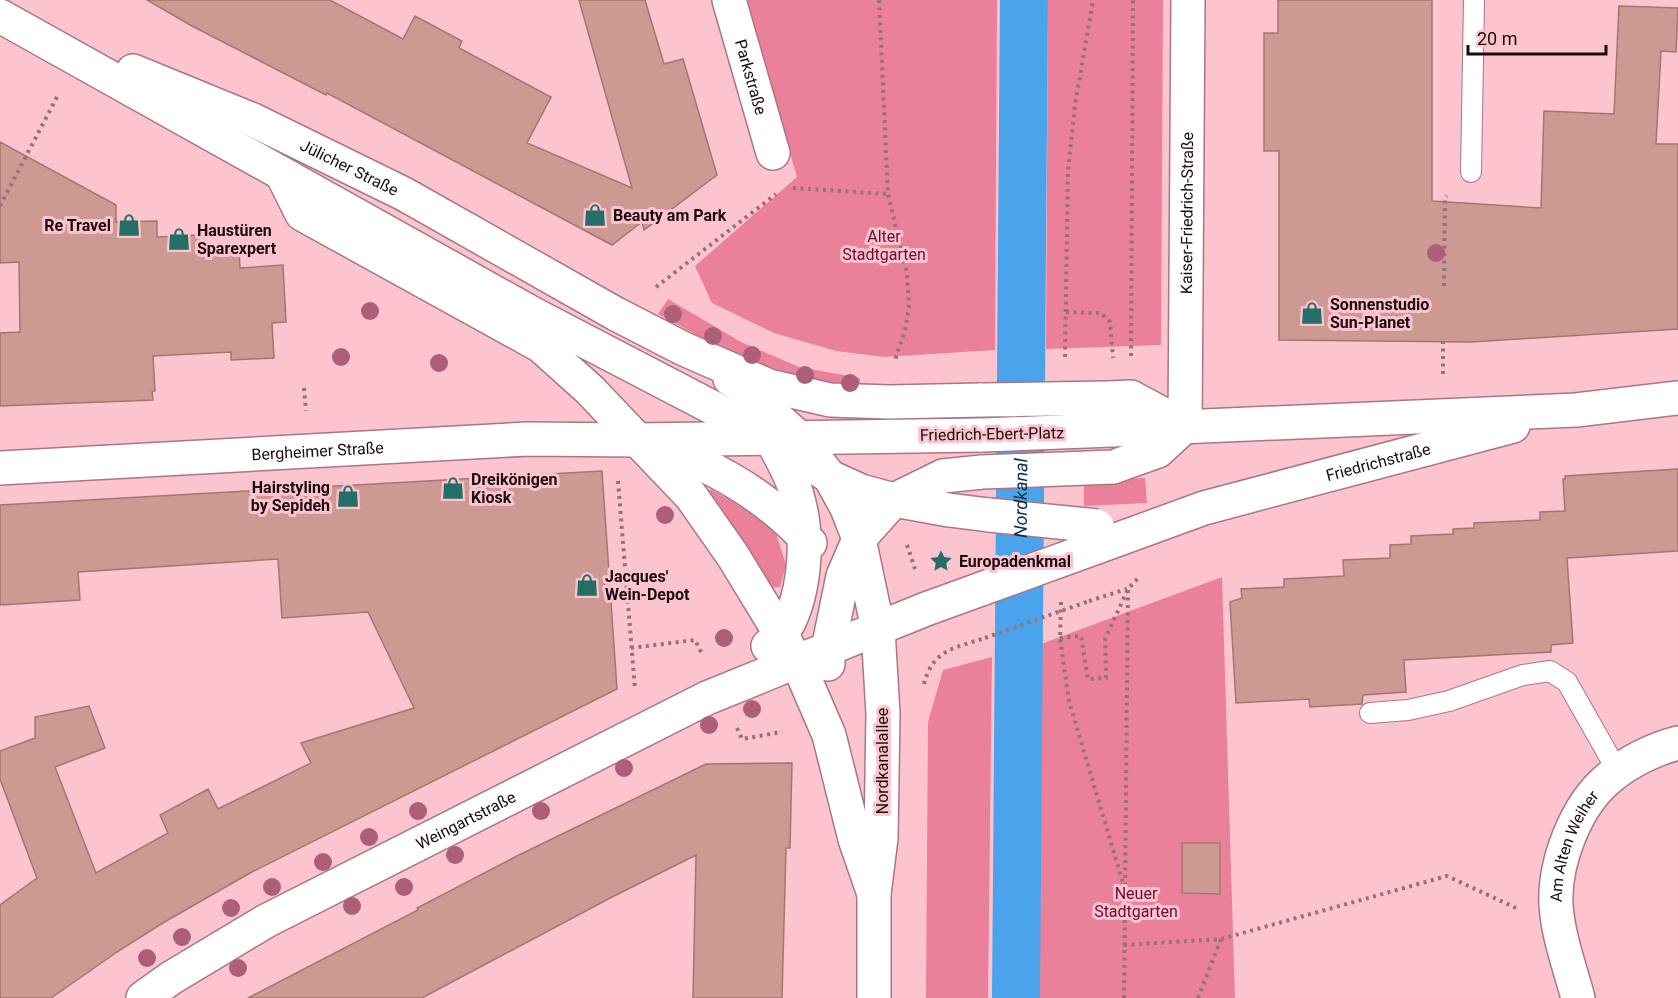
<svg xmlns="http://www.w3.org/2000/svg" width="1678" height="998" font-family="Roboto,sans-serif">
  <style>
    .green { fill: #eb809a }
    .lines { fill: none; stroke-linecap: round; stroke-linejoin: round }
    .canal { stroke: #4ba4eb; stroke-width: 48 }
    .building { fill: #cd9993; stroke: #a6756f; stroke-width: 1.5 }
    .lane-casing { stroke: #a97781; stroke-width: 22 }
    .street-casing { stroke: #a97781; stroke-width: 36 }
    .secondary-casing { stroke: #a97781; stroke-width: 36 }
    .path { stroke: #977179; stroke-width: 4; stroke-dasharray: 3 4.5; stroke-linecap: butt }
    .lane { stroke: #fff; stroke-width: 20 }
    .street { stroke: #fff; stroke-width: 33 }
    .secondary { stroke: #fff; stroke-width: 33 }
    .secondary-bridge-casing { stroke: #a97781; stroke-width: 36; stroke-linecap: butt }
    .path-bridge { stroke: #977179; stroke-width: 4; stroke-dasharray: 3 4.5; stroke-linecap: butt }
    .secondary-bridge { stroke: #fff; stroke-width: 33 }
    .tree { fill: #ad5e78 }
    .labels { text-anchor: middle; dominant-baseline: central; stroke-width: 6; stroke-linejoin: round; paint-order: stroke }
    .street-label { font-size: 16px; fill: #1b0a0e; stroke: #fbc4cf }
    .poi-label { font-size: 16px; font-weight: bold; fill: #1b0a0e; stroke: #fbc4cf; text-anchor: start }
    .park-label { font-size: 16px; fill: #6d0a30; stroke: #fbc4cf }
    .water-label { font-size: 18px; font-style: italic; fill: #092f4b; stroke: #fbc4cf }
  </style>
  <rect width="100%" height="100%" fill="#fbc4cf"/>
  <path class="green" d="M745,0h252l-2,350 -111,7 -48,-6 -62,-18 -62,-30 -17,-37 102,-89z
    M1048,0h115l-2,345 -115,4z
    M668,299l73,43 58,25 61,11v14l-88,-22 -46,-19 -68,-37z
    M1145,478l2,25 -63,3v-26z
    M710,489l45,24 21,20 10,32 -6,22 -9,1 -66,-88z
    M1222,577l13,421h-196l2,-354z
    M992,657l-4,341h-62l2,-276 15,-52z"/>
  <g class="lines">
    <path class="canal" id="s1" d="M1016,998l8,-998"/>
  </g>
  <path class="building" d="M147,0h183l73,39 12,-23 47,25 -3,7 92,49 -24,46 105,45 -53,-188h66l19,64 19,-5 34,116 -73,55 -2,-8 -30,23 -285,-152 -1,2 -134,-69z
    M1278,0h154v201l109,7 3,-97 70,3 5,-108 59,2 -2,44 -15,-1 -5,93h22v185l-207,13 -192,-2v-189h-15v-118h14z
    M0,142l116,63v17l41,-1v16l42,-2v17l40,-2 1,18 43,-3 3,57 -14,1 2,35 -43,2v-8l-78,4 2,35 -3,1 1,8 -153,6v-73l20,-1 -1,-70 -19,1z
    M1678,469v82l-111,7 6,85 -22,2v7l-147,8 2,32 -43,3 -1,9 -52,3 -1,-8 -73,4 -6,-101 12,-4 -1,-9 43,-2v-8l60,-3 -1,-16 47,-2v-13l21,-1v-8l42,-2v-5l21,-1v-5l66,-3v-8l25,-1 -2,-32h2v-3z
    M602,471l15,218 -367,184 -89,51 -44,28 -66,46h-51v-93l37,-27 -37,-99v-28l35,-13v-21l54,-11 16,42 -50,19 41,106 72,-40 -8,-18 48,-26 10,20 93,-46 -10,-20 113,-35 -46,-96 -86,6 -4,-59 -200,13 2,28 -80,5v-100z
    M792,763l-2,85h-4l-4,150h-89l3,-143 -84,42 -190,101h-174l170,-88 -1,-2 102,-53 187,-91z
    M1182,843h38v51l-38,-1z"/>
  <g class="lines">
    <g class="lane-casing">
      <path id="lane" d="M1471,172l3,-172
        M1370,713l38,-3 41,-9 74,-26 27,-4 17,11 51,90"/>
    </g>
    <g class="street-casing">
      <g id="street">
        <path id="s2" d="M729,0l44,153"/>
        <path id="s3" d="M1185,426l3,-426"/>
        <path id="s4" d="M1578,998c-8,-30 -20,-62 -22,-93 -2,-43 20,-100 53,-127 19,-16 45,-29 69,-35"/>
      </g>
    </g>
    <g class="secondary-casing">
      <g id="secondary">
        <path d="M0,16l535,299 236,123 59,39 31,14 33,9 55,10 40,5"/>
        <path id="s5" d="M133,71l120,49 151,74 212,120 68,35 85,37 61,14 59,2 93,-2"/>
        <path d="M282,174l20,40 239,132 49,44 101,106 42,60 64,105 32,74 26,104 19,55"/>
        <path d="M730,379l10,6 58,52 32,40 17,31 12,31 19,90 5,85 -2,124 -7,56v104"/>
        <path d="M1108,398l23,-1 54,29"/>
        <path d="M1112,430l464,-20 102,-12"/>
        <path d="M658,447c13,5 26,9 39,15 42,19 82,47 113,81"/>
        <path d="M1113,467l45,-16 27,-25"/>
        <path id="s6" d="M0,468l528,-29 108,1 346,-5"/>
        <path id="s7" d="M1097,547l107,-39 309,-82"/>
        <path d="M768,646c5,-4 10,-8 14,-12 23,-34 27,-93 17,-131 -5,-23 -17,-44 -28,-64"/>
        <path d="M828,664v-15l15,-73 16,-37 35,-39 49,-24 39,-4"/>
        <path id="s8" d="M143,998l28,-20 95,-57 441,-223 219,-89 58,-21"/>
      </g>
    </g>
    <path class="path" d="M879,0l9,194 19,79 2,34 -4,23 -10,30
      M793,188l95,6
      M0,206l58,-111
      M1444,286l1,-88 2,-2
      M656,287l120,-93
      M1066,312l35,1 9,9 3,36
      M1131,356l2,-356
      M1065,357l3,-186 7,-66 18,-105
      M1443,374v-32
      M304,388l2,23
      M618,481l17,208
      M907,545l8,24
      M1089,601l38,-12
      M1061,602l-1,36 9,63 56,189
      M1060,638l21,-2 7,43 18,-1 -1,-39 23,-50 12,-13
      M631,648l64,-8 8,16
      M924,684c9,-35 31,-36 61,-46
      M737,728l5,11 40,-7
      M1124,945l97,-6 226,-63 69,32
      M1124,998l4,-409
      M1198,998l23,-59"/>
    <use href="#lane" class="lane"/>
    <use href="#street" class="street"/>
    <use href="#secondary" class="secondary"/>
    <g class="secondary-bridge-casing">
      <path id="secondary-bridge" d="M982,400l126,-2
        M982,435l130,-5
        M982,472l131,-5
        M989,515l108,11
        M984,588l113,-41"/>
    </g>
    <path class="path-bridge" d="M985,638l104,-37"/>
    <use href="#secondary-bridge" class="secondary-bridge"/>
  </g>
  <g class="tree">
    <circle cx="1436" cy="253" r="9"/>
    <circle cx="370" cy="311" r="9"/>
    <circle cx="673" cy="314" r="9"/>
    <circle cx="713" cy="336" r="9"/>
    <circle cx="752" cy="355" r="9"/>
    <circle cx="341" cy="357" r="9"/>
    <circle cx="439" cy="363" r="9"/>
    <circle cx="805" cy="375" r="9"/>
    <circle cx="850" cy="383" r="9"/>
    <circle cx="665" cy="515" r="9"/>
    <circle cx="724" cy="638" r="9"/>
    <circle cx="752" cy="709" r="9"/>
    <circle cx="709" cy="725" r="9"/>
    <circle cx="624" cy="768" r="9"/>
    <circle cx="418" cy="811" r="9"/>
    <circle cx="541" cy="811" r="9"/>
    <circle cx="369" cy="837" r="9"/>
    <circle cx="455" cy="855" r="9"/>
    <circle cx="323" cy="862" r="9"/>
    <circle cx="272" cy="887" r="9"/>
    <circle cx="404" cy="887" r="9"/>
    <circle cx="352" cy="906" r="9"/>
    <circle cx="231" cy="908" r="9"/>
    <circle cx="182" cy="937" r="9"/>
    <circle cx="147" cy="958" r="9"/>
    <circle cx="238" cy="968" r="9"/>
  </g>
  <defs>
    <g id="shop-bare" transform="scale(1.8)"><path d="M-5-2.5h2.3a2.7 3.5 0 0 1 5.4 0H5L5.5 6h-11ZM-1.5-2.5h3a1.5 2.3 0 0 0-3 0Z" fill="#256e66" stroke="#fbc4cf" stroke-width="2.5" paint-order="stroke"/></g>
    <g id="sight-bare" transform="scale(1.8)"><path d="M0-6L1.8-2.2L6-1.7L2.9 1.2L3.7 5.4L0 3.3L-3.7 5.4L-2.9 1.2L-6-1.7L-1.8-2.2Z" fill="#256e66" stroke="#fbc4cf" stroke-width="2.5" paint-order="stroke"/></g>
  </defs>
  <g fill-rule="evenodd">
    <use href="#shop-bare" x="595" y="215"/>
    <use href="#shop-bare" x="129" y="225"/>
    <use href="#shop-bare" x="179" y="239"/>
    <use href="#shop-bare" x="1312" y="313"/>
    <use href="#shop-bare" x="453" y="488"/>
    <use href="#shop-bare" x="348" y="496"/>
    <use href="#sight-bare" x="941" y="561"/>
    <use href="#shop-bare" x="587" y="585"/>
  </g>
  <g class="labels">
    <g class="street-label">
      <text stroke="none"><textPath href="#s2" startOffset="80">Parkstraße</textPath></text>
      <text stroke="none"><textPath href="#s5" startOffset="237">Jülicher Straße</textPath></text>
      <text stroke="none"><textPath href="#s3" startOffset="213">Kaiser-Friedrich-Straße</textPath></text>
      <text transform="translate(992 434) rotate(-1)">Friedrich-Ebert-Platz</text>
      <text stroke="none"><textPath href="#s6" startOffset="318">Bergheimer Straße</textPath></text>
      <text stroke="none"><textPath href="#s7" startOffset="294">Friedrichstraße</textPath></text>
      <text transform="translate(882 761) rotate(-90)">Nordkanalallee</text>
      <text stroke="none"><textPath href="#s8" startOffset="369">Weingartstraße</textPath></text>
      <text stroke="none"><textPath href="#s4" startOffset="158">Am Alten Weiher</textPath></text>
    </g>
    <g class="poi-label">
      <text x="613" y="215">Beauty am Park</text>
      <text x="111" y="225" text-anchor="end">Re Travel</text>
      <text x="197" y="230">Haustüren<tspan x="197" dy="18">Sparexpert</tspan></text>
      <text x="1330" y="304">Sonnenstudio<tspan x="1330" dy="18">Sun-Planet</tspan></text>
      <text x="471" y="479">Dreikönigen<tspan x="471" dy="18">Kiosk</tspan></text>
      <text x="330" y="487" text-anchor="end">Hairstyling<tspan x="330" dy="18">by Sepideh</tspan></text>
      <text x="959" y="561">Europadenkmal</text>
      <text x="605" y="576">Jacques'<tspan x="605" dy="18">Wein-Depot</tspan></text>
    </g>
    <g class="park-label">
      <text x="884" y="236">Alter<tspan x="884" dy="18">Stadtgarten</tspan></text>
      <text x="1136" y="893">Neuer<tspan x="1136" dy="18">Stadtgarten</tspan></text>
    </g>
    <g class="water-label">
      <text stroke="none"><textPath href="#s1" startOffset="500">Nordkanal</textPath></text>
    </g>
  </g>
  <path d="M1468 45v9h138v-9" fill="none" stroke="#1b0a0e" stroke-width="3"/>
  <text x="1477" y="45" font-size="18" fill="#1b0a0e" stroke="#fbc4cf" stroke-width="4.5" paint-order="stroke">20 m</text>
</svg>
